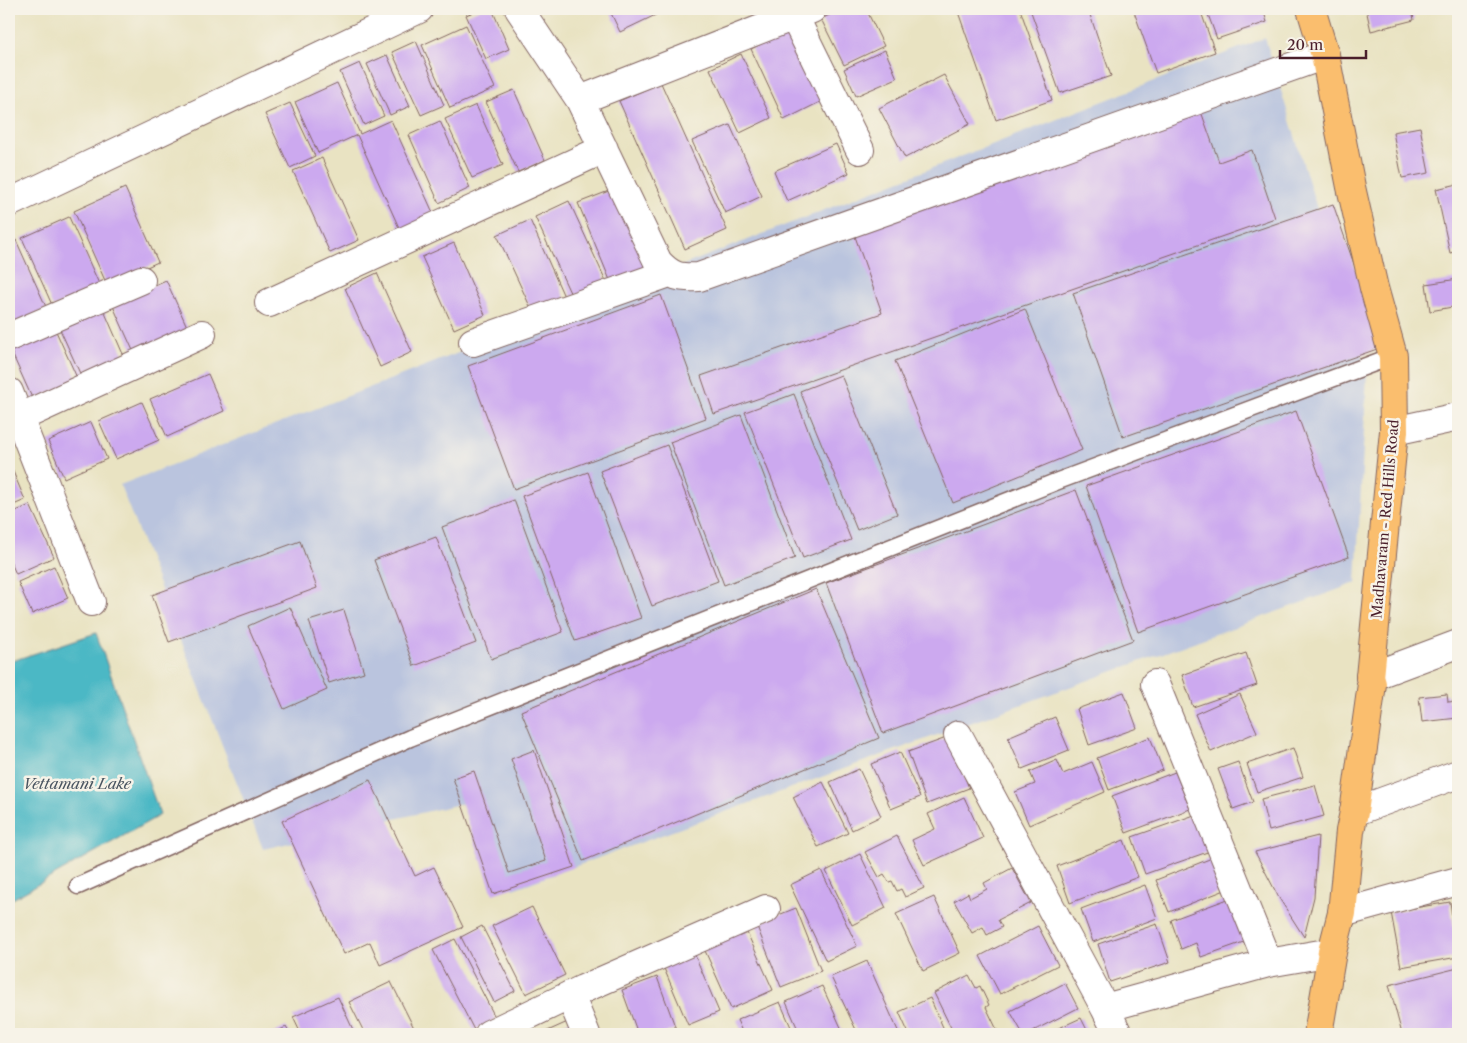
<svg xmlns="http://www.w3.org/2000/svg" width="1467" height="1043" font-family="'Libre Caslon Text',serif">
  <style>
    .industrial { fill: #bac4de }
    .water { fill: #4bb8c5; stroke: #4a6c78 }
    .building { fill: #cca9ef }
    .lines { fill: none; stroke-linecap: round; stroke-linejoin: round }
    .lane-casing { stroke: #826460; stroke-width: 19 }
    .street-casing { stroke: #826460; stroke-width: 30 }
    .primary-casing { stroke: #826460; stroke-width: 30 }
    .lane { stroke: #fff; stroke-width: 16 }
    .street { stroke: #fff; stroke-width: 28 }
    .primary { stroke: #fabe6e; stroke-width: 28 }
    .labels { text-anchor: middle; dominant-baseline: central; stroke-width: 5; stroke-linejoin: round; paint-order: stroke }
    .street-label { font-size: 14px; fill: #4a1f2b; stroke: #f7f3e8 }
    .water-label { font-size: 15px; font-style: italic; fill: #4a5561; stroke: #f7f3e8 }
  </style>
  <rect width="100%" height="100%" fill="#f7f3e8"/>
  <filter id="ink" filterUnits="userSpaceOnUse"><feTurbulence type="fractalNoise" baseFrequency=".02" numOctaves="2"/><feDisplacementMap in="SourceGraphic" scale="10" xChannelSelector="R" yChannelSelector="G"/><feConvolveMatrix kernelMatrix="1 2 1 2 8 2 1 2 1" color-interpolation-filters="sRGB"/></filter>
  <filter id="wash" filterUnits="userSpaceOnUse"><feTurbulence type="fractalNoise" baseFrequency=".0096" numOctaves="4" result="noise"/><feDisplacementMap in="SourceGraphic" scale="20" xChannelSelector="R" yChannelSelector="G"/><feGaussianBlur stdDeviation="1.12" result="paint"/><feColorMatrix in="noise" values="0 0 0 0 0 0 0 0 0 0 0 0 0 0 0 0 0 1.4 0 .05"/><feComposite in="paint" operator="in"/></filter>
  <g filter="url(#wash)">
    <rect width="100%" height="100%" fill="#e9e3c2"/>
    <path class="industrial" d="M1265,38l102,335 -11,210 -843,306 -31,-90 -219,50 -143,-364z"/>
    <path class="water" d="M96,633l64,182 -151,86v-239z"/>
    <g id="blocks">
      <path class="building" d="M481,9h11l17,40 -23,10 -20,-44z
        M609,9h59l-48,23z
        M842,9h24l18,37 -40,19 -23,-46z
        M957,9h63l32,91 -56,20z
        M1030,9h58l23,67 -51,17z
        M1133,9h67l15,43 -59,21z
        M1206,9h57l4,13 -50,17z
        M1366,9h46l2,11 -43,11z
        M466,25l29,63 -45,20 -28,-63z
        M789,31l33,70 -38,19 -33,-71z
        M416,41l28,64 -23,10 -29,-63z
        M885,50l12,28 -41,18 -12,-27z
        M741,54l30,64 -31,15 -30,-64z
        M387,55l23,51 -20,9 -23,-51z
        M360,63l24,53 -20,9 -24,-53z
        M944,75l26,49 -65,34 -26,-50z
        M337,83l23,51 31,-14 44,97 -34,15 -44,-97 -39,18 -23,-51z
        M661,83l66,147 -42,19 -66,-148z
        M514,90l31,70 -27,12 -32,-70z
        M290,103l25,53 -25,12 -25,-54z
        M1198,103l21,59 33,-12 23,68 -561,196 -13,-38 181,-63 -31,-88z
        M476,105l27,60 -31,13 -27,-59z
        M440,121l30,67 -31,15 -30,-68z
        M730,125l32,71 -37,17 -33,-72z
        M1420,127l9,46 -27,5 -9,-46z
        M836,144l13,29 -62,28 -13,-30z
        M322,158l37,82 -29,13 -37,-82z
        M1458,184v67l-8,2 -14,-64z
        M619,187l33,81 -40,17 -34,-82z
        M125,188l33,74 -51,23 -33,-74z
        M569,201l37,80 -34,16 -37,-80z
        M1333,204l50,143 -260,90 -50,-144z
        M69,217l31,69 -47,21 -31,-69z
        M530,220l36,81 -32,14 -37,-80z
        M16,240l31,69 -38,17v-83z
        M454,243l31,72 -31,14 -32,-72z
        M377,273l35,79 -32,15 -35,-79z
        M1458,279v27l-28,5 -4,-27z
        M166,280l23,51 -54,24 -23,-51z
        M661,295l45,123 -192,71 -46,-123z
        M102,306l24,55 -43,19 -25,-55z
        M1025,309l57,141 -129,53 -58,-142z
        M55,329l23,51 -45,20 -23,-51z
        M208,374l16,37 -57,26 -17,-38z
        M841,375l56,139 -40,16 -57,-139z
        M794,394l57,146 -48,18 -58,-146z
        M142,402l17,38 -43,19 -17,-38z
        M1296,411l53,146 -211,75 -52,-146z
        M741,415l54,143 -71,27 -54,-143z
        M91,422l16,37 -43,19 -16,-37z
        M667,445l51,136 -66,25 -52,-135z
        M9,462l16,38 -16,7z
        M588,472l53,146 -66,23 -53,-145z
        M1076,490l57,150 -250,93 -57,-150z
        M514,500l49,132 -72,27 -49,-132z
        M30,505l24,52 -38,17 -7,-16v-44z
        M436,537l40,106 -62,23 -40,-106z
        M300,541l17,47 -148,54 -17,-47z
        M54,566l14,32 -36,16 -14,-32z
        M816,589l63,149 -296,123 -62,-150z
        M290,607l37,83 -43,19 -36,-83z
        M344,610l20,62 -35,11 -20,-62z
        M1246,653l11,32 -64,22 -11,-32z
        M1124,692l13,36 -48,17 -12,-36z
        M1240,694l17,38 -46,20 -16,-38z
        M1447,694l1,8 10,-1v17l-36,4 -3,-25z
        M1055,717l14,33 -47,19 -14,-32z
        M949,737l20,51 -42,16 -19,-52z
        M1150,737l13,33 -54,20 -12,-32z
        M1293,748l10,29 -46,15 -10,-28z
        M534,750l40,117 -81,27 -40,-116 21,-7 35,102 37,-12 -35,-102z
        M900,752l20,45 -29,12 -20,-45z
        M1057,760l6,14 29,-12 13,30 -76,33 -14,-33 20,-8 -5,-12z
        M1238,762l15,40 -20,7 -15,-40z
        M859,769l22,47 -29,14 -22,-48z
        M1175,772l15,37 -64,24 -14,-37z
        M370,780l45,96 19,-9 29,60 -83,38 -10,-23 -26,12 -62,-133z
        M823,782l25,51 -30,14 -25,-50z
        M1315,785l9,31 -55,15 -8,-32z
        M964,797l19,41 -59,27 -12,-25 23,-11 -7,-15z
        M1203,812l13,37 -71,25 -13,-37z
        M897,836l27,52 -19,9 -4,-8 -4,2 -5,-10 -3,1 -5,-8 -5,3 -14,-25z
        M1318,836l-4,61 -10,40 -25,-39 -24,-46z
        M1124,840l14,37 -68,26 -13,-37z
        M860,854l26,54 -34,17 -26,-54z
        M1212,858l13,32 -56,22 -13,-32z
        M1012,868l19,35 -33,17 4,7 -15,8 -4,-8 -11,6 -18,-32 14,-8 2,5 17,-9 -3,-6z
        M821,870l36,76 -31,15 -36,-76z
        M1145,885l12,33 -64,24 -12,-33z
        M1236,896l16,43 -51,18 -5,-14 -15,6 -10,-29z
        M934,897l26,56 -37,18 -27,-57z
        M1450,902l8,55 -57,10 -10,-55z
        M532,907l33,68 -39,19 -34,-68z
        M796,908l25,63 -40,16 -25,-63z
        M1157,924l13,38 -60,20 -12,-38z
        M482,926l33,65 -21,11 -33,-65z
        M744,926l29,64 -42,19 -29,-65z
        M1038,926l20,39 -58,29 -20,-38z
        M455,939l41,80 -22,11 -41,-80z
        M694,953l25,59 -31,13 -25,-59z
        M867,961l32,72 -2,1h-39l-27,-57z
        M1458,968v61l-20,5h-36l-13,-49z
        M969,975l7,13 4,-2 9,19 -3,2 13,27h-40l-2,-2 -3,2 -20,-41z
        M657,977l19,52 -13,5h-25l-16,-44z
        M391,982l26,52h-52l-16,-32z
        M1065,983l13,25 -51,26h-4l-13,-23z
        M822,986l22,48h-44l-14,-32z
        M338,997l17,37h-54l-8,-17z
        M930,998l16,36h-37l-10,-22z
        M780,1002l14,32h-51l-6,-14z
        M1081,1018l8,16h-43z
        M572,1020l7,14h-38z
        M286,1027l4,7h-18z"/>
    </g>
  </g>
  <g filter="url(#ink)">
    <use href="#blocks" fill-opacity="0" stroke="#826460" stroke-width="1"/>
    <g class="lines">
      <g class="lane-casing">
        <path id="lane" d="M78,886l332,-148 648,-257 335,-125"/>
      </g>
      <g class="street-casing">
        <path id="street" d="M519,9l61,91 232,-91
          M794,16l66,134
          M580,100l78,162c14,15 21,16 41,15l626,-222
          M9,203l410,-194
          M269,303l335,-154
          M9,337l132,-57
          M473,342l196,-69
          M9,392l82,210
          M19,418l183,-84
          M1394,431l64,-14
          M1370,677l88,-33
          M1155,684l113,279
          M958,735l147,273
          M1354,812l104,-38
          M1342,913l116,-32
          M570,995l16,39
          M489,1034l94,-45 183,-80
          M1118,1034l-13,-26 163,-45 64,-11"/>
      </g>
      <g class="primary-casing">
        <path id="primary" d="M1311,9l14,46 26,132 23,101 19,68 1,75 -24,246 2,7 -18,128 -4,19 -8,82 -10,39 -14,82"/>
      </g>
      <use href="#lane" class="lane"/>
      <use href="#street" class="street"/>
      <use href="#primary" class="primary"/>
    </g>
  </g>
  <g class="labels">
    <g class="street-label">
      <text transform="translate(1385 519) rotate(-85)">Madhavaram - Red Hills Road</text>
    </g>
    <g class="water-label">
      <text x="77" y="783">Vettamani Lake</text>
    </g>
  </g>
  <rect width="1467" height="1043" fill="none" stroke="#f7f3e8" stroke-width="30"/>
  <path d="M1280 50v8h86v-8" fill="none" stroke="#4a1f2b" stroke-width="2.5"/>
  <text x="1287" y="50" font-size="15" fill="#4a1f2b" stroke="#f7f3e8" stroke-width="4" paint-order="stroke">20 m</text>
</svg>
